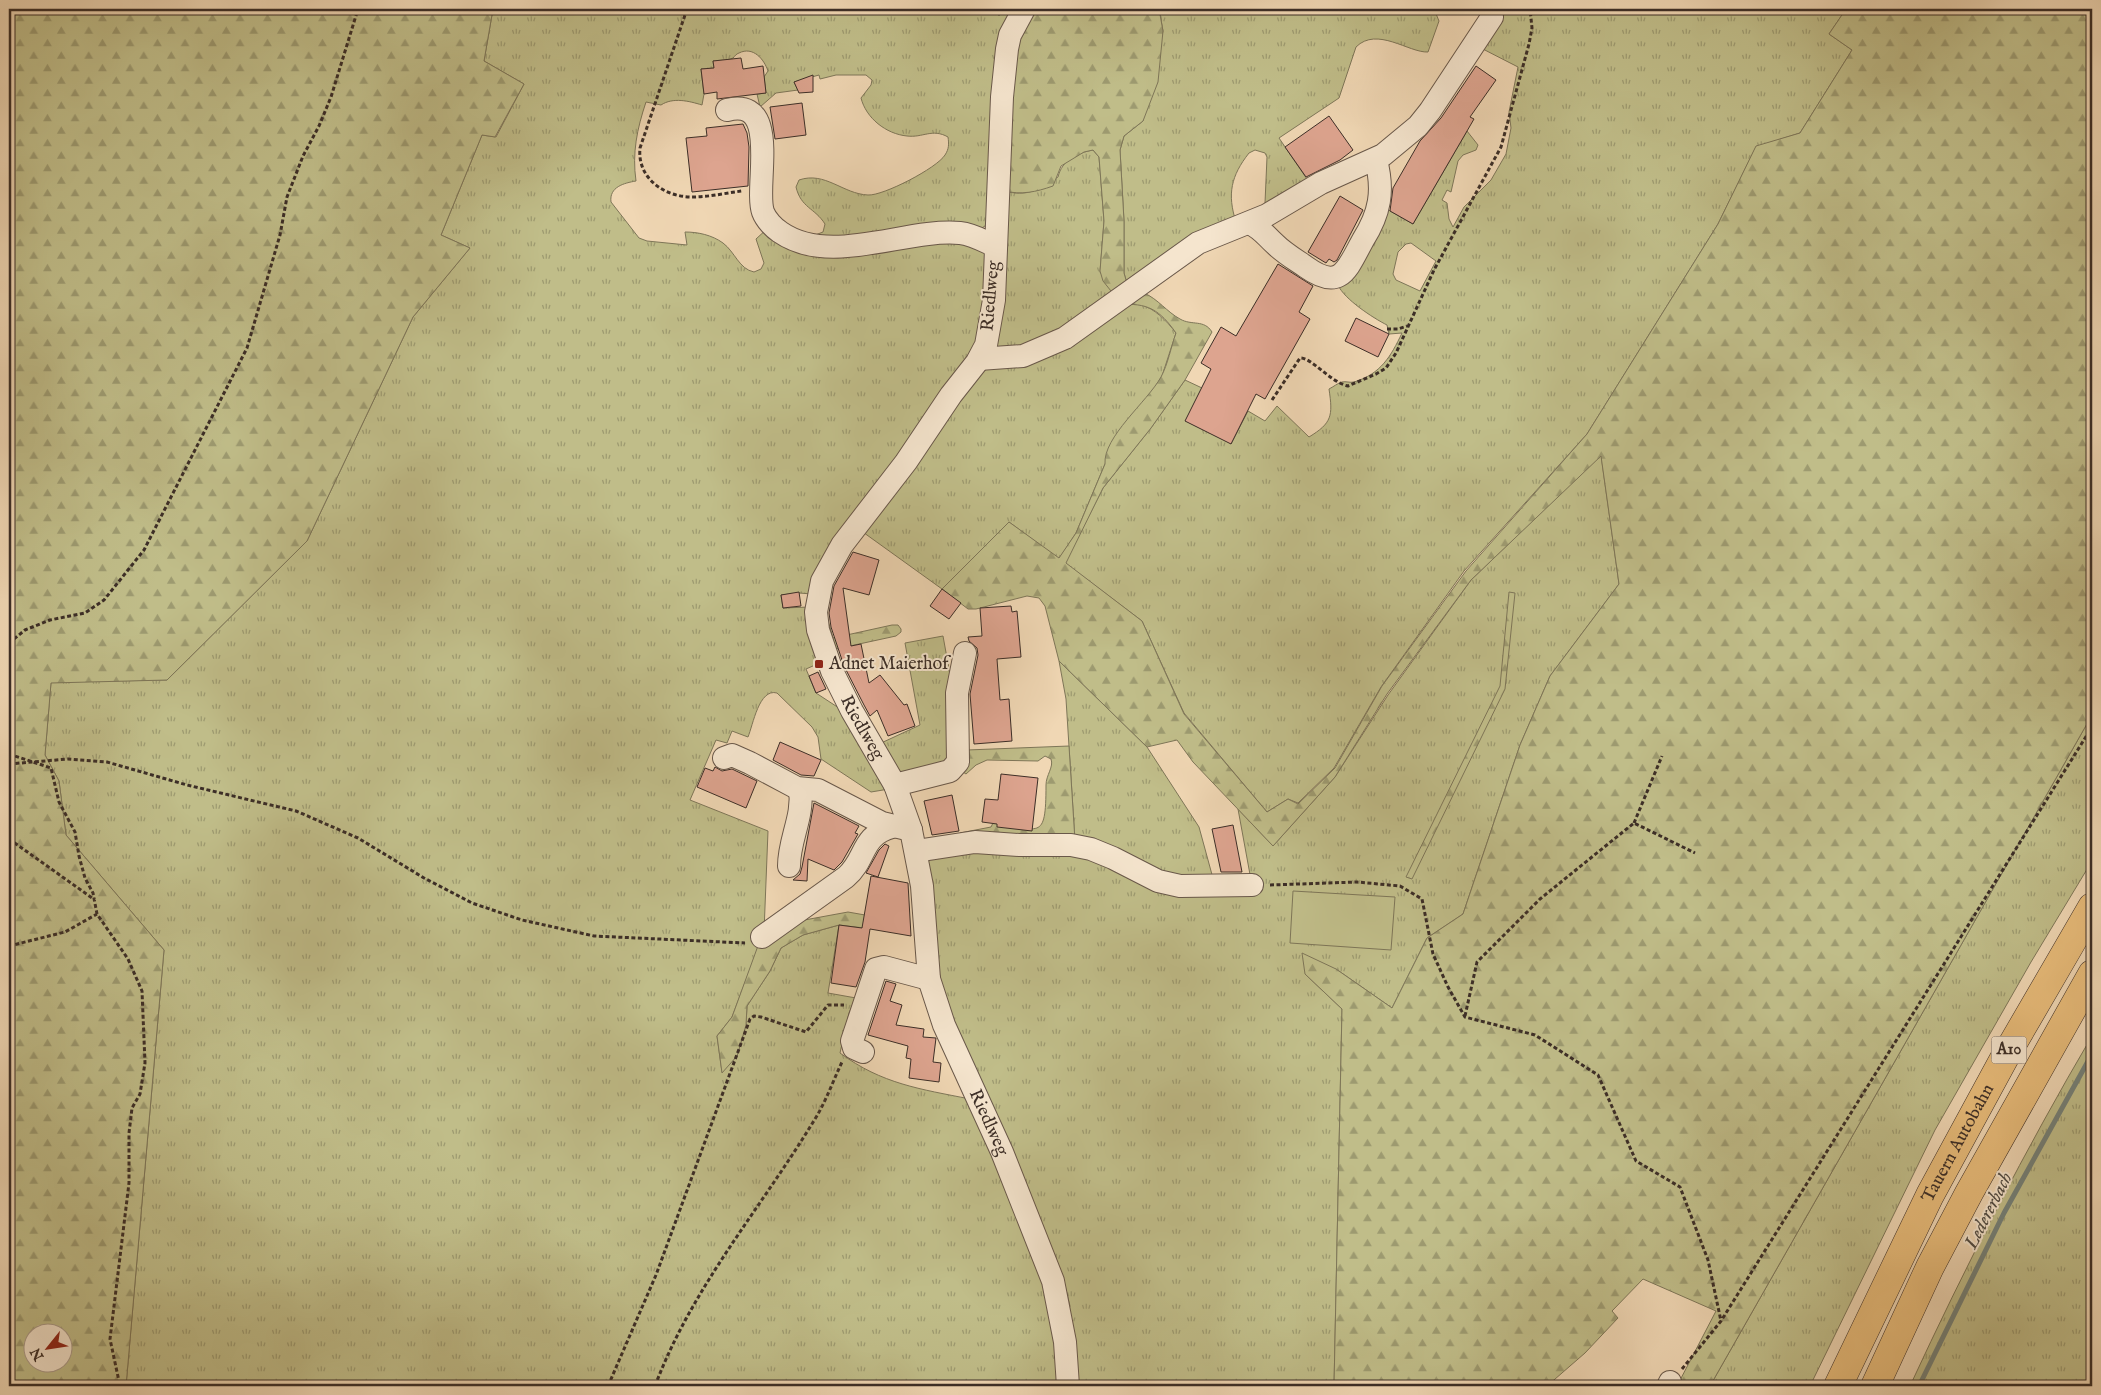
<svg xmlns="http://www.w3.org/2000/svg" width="2101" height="1395" font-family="'IM FELL English',serif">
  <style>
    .grass { fill: url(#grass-tufts); stroke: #7e7658; fill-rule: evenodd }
    .forest { fill: url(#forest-firs); stroke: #7e7658; fill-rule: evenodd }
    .park { fill: #c0bd89; stroke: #7e7658 }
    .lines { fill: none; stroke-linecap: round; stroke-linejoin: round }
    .stream { stroke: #748179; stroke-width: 5 }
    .building { fill: #dda48f; stroke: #3c2e27 }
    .minor-casing { stroke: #69584a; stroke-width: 24 }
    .highway-casing { stroke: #3c2e27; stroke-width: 29 }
    .path { stroke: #3c2e27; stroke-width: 3; stroke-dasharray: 4 2.5; stroke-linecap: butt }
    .minor { stroke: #f5e5ce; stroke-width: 22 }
    .highway { stroke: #e8bc7a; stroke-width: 28 }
    .poi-dot { fill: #8f2418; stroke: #f5e5ce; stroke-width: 2 }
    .labels { text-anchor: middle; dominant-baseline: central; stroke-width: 4; stroke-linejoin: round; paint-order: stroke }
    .shield { fill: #f5e5ce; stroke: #746559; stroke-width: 1 }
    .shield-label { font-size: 16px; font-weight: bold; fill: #3c2e27 }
    .street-label { font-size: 18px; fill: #3c2e27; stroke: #f5e5ce }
    .poi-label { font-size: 18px; fill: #3c2e27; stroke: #f5e5ce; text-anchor: start }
    .water-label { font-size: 19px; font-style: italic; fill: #4f4a42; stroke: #f5e5ce }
  </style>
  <defs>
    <pattern id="grass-tufts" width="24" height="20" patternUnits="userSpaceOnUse" patternTransform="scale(1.25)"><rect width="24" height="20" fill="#c0bd89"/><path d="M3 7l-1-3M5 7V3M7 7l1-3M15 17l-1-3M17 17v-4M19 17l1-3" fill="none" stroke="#9d9a70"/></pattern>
    <pattern id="forest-firs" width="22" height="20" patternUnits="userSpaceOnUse" patternTransform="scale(1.25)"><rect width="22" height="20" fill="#c0bd89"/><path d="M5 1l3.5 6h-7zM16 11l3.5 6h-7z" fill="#9d9a70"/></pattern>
  </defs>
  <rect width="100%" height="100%" fill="#f0d7b4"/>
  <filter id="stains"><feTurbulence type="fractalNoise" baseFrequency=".004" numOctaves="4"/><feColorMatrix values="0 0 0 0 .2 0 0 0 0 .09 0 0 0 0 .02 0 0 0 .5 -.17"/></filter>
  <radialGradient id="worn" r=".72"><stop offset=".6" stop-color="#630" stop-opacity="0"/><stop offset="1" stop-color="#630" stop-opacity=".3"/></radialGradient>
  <path class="grass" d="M493,9h527l-17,39 -3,15 -7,142 -2,12 -6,9 -5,3 -28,-2 -94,12 -48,-2 13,-5 2,-8c-10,-16 -24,-16 -29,-37l3,-7c26,-9 44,14 69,15 15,1 69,-27 77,-40 4,-6 4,-11 3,-18 -16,-9 -25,1 -41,-1 -21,-2 -41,-18 -46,-38l10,-13 1,-5 -6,-5h-30l-16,4 -1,-4 -25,7 4,8 -22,3 -16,14 -3,-13 9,-1 -2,-16 4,-6c-4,-12 -15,-25 -29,-18 -3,1 -4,3 -6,5 -6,3 -14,2 -20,3l1,7 -13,1 3,25 -2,11c-13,-4 -29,-8 -41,0l-15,-3c-9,27 -14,51 -10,79 -12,2 -27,6 -25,21l28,36 8,3 40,4 -2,-13c13,0 27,3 38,11 12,9 16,26 31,29l7,-3 3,-6 -8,-24 12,-11c52,56 198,-22 219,30 8,18 3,61 -5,78 -11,26 -28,48 -43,71 -37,53 -76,103 -115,155l-8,16 -4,16 -13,-1 -18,2 2,13 27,-1 4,31 8,24 -16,7 10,24 26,17 6,7 25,40 16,32 -18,3 -50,-33 -3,-22 -6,-10 -35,-34c-18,-5 -24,32 -29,44l-16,-6 -5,12 -11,-3 -26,60 78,31 -4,101 -32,85 -15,19 5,36 15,-16 9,-31 1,-19 23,-35 11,-23 22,-13 36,-10 -11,68 28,5 -7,15 -9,40c42,31 80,36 130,46 42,92 89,184 93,287h-937l38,-436 -98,-115 -7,-54 -14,-26 6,-73 116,-2 140,-139 106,-224 57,-69 -29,-13 41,-100 14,2 28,-53 -40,-23z
    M1159,9h275l5,12 -11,31c-19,1 -51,-26 -72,-5l-17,51 -60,40 30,44 -43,24 -1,-3 2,-46 -2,-4 -10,-3 -6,3c-18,23 -22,41 -13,69l-108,65 -4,-14v-52l-4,-71 4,-14 19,-15 20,-90z
    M1492,9h354l-17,25 23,16 -52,83 -44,14 -38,77 -131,210 -123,137 -83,116 -47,81 -36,35 -10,-4 -21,13 -83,-99 -42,-92 -77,-58 38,-75 48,-60 34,-48 17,8 29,56 17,-33 17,10 12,-15 32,31c23,-14 24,-21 20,-48 4,-2 9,-6 13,-7 4,-1 8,1 12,0 27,-8 37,-26 48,-49l-13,1 -2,-9c-14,-7 -43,-26 -49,-40l47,-77 28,16 54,-93 11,14 -2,5 -13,5 -5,6 -7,31 -4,-2 -5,10 5,3 2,16 4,8 11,-20 27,-27 15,-26 5,-26 -2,-16 9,-45 -41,-21zM1411,243l25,18 -16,30 -24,-11 -3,-6 5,-22 8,-8z
    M1093,150l6,7 5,64 -4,51 15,24 -74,48 -44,6 -4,-15 11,-144c24,6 34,-1 54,-14 4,-17 19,-24 35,-27z
    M1140,304c15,5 26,16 36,29l-14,43 -57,88 -29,69 -17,26 -50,-37 -67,67 -82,-59 118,-157 141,-68z
    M1601,455l18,129 -69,92 -30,69 -57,169 -36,24 -35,70 -56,-39 -31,5 37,35 -8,377h-264l-4,-70 4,-10 -7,-28 -126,-285 -14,-137 60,-11 95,6 45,20 128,9 -13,-71 35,37 62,-69 53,-82 83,-115z
    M943,636l8,44 1,82 -50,15 -23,-33 41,-19 -15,-82z
    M1059,661l88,86 52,80 15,55 -36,-1 -103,-40 -9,-142z
    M2092,715v146l-61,101 -96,168 -125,256h-100z
    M2092,1036v350h-182c55,-119 115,-236 182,-350z"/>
  <path class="forest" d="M9,9h484l-9,52 40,23 -29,53 -13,-2 -41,100 29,13 -57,69 -106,224 -140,139 -116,3 -6,72 14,26 7,54 98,115 -38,436h-117zM62,1332v30h-30v-30z
    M1029,9h130l4,22 -5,51 -15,39 -19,15 -4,14 4,71v52l4,14 -13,9 -12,-15 -3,-10 4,-50 -5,-64 -6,-7 -9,2 -23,14 -8,20c-17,6 -31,9 -49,5l4,-123z
    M1846,9h246v706l-382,671h-33l39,-75 -73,-32 -31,32 6,7 -33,35 -38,33h-213l8,-377 -37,-35 -3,-21 34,16 56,39 35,-70 36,-24 57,-169 30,-69 69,-92 -18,-128 -130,124 -84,114 -52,83 -62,69 -80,-84 -16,-22 -30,7 -88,-86 -14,-55 -6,-8 -12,-2 -51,13h-8l-26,-20 67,-67 50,36 17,-25 29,-69c-2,-27 42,-62 56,-87 7,-13 10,-30 15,-44 -16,-23 -29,-31 -57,-28l25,-12c14,6 23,19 36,26 12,7 24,0 32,13l-27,48 -34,48 -48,60 -37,75 76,58 42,93 83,98 21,-13 10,5 37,-36 47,-82 84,-115 121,-137 131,-210 38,-78 44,-13 52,-83 -23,-16z
    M1509,592l6,1 -10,96 -93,190 -6,-2 94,-191z
    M826,613l7,25 59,-13h6l3,4v3l-5,4 -60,13 -9,-8z
    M1069,746l6,95 -114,-2 -1,-6 31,-6 2,-4c46,5 53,21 53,-38 0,-10 8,-18 5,-26l-6,-3 -7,5 -51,-1 -11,5 -10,9 -3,-2 4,-22z
    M848,912l17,3 -2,13 -24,-3 -36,10 -22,13 -11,23 -23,35 -1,19 -9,31 -15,17 -5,-37 15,-19 27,-74 40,-22z"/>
  <path class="park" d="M1293,891l102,6 -4,53 -101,-7z"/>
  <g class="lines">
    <path class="stream" d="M1919,1386l85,-173 88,-159"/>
  </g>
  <path class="building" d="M741,58l2,11 20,-3 3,27 -49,6v-7l-13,2 -3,-25 13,-1 -1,-7z
    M1476,66l20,14 -26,37 4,2 -61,105 -23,-13 3,-23 27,-47 21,-23z
    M813,75v17l-14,1 -5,-11z
    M802,103l4,32 -31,4 -5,-32z
    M1329,116l24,34 -13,10 -34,17 -21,-30z
    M743,124l4,9 2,14 -1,39 -56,6 -6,-54 21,-2 -1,-8z
    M1340,196l23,14 -26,50 -3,2 -5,-3 -3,4 -18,-11z
    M1278,264l35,22 -14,26 11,7 -45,80 -9,-5 -25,50 -46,-23 26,-52 -10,-6 20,-36 15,9z
    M1356,318l33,16 -11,23 -33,-16z
    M853,552l26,8 -10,35 -26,-7 8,58 10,-2 8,39 11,-8 24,30 3,-1 8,22 -27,10 -11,-26 -7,6 -6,-11 -20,-39 -13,-39 -2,-14 5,-27z
    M942,589l19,14 -12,16 -19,-13z
    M799,592l2,14 -18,2 -2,-13z
    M1011,606l1,6 5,-1 4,46 -24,2 3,41 9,-1 3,42 -38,3 -4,-50 8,-39 -1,-7 -8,-7 -1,-4 14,-1 -2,-28z
    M818,672l8,17 -10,4 -7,-17z
    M780,742l41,18 -7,16 -13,-1 -28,-15z
    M715,767l7,4 10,-2 25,12 -11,27 -49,-21 8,-19 8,3z
    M1001,774l37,4 -6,53 -35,-4v-3l-15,-2 3,-23 13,1z
    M952,795l7,36 -27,4 -8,-34z
    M814,803l45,23 -4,7 3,1 -16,28 -8,8 -26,-11 -1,22 -14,-1 7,-6 2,-7z
    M1233,825l9,47h-21l-9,-43z
    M885,844l4,2 -11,31 -12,-4 13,-23z
    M871,876l37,7 3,53 -41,-7 -5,33 -9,25 -25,-4 8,-58 23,3z
    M886,981l10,3 -6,17 12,4 -6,20 28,4 -1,8 13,1 -3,24 8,1 -2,19 -30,-4 2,-19 -5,-1 2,-12 -40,-11z"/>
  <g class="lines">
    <g class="minor-casing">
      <g id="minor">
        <path id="s1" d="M1024,9l-14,26 -3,14 -5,48 -8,203 -8,45 -9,17 -26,33 -45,67 -64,83 -20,36 -6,31 2,18 14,41 20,40 43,74 16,45 11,56 7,93 15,46 58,127 51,129 12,61 3,44"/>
        <path d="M727,110c55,-14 27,76 36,102 3,8 11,16 17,20 50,35 125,-4 180,1 12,1 24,8 35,13"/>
        <path d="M1249,223c12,5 17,13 26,21 9,9 21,16 31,23 35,25 41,2 57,-27 17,-27 21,-49 13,-80"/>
        <path d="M979,359l44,-3 42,-18 133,-95 69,-28 54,-32 62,-28 35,-29 12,-15 62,-94"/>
        <path d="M724,758l8,-3 18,8 47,25 21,2 64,33 29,7"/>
        <path d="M895,785l55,-14 8,-9 -1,-69 8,-40"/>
        <path d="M916,851l59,-9 44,3h52l20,4 22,9 45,23 22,5 72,-1"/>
        <path d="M789,866c0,-27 15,-50 11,-77"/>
        <path d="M762,937l84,-60c21,-18 14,-41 46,-50"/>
        <path d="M863,1052l-9,-4 -2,-7 24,-72 8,-2 45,12"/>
        <path d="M1668,1386l2,-4"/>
      </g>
    </g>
    <g class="highway-casing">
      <g id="highway">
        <path id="s2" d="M1838,1386l92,-191 76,-140 86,-148"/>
        <path d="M1875,1386l55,-119 39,-74 123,-219"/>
      </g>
    </g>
    <path class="path" d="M687,9l-47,139c-3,30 24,49 52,49 17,0 34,-4 50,-6
      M991,9l10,6
      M1387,329h11l9,-3
      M1272,400l28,-42c11,-1 30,24 48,28l28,-12 10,-6 10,-15 38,-83 67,-123 28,-103 3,-16 -2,-19
      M9,643l16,-13 25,-10 35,-7 19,-13 40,-50 103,-202 33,-113 7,-38 16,-41 16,-30 12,-29 27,-88
      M9,754l42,14 8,34 16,30 4,24 6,22 8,15 4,21 31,45 14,32 3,72 -5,31 -8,14 -3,25v50l-19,156 10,47
      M9,764l59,-5 39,3 80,23 109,26 62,27 66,40 48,25 50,17 72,16 151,7
      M1634,823l28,-67
      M9,839l86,61
      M1270,885l87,-3 43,4 22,13 11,55 15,33 17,30 70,18 63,40 38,86 44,26 28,73 13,61
      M9,946l56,-14 32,-18
      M1465,1016l12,-54 63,-63 94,-76 61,30
      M1682,1369l39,-48 371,-594
      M608,1386l48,-111 94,-256 4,-3 7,1 45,15 22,-27h16
      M655,1386c38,-101 108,-180 163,-272 9,-16 16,-35 24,-52"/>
    <use href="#minor" class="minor"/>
    <use href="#highway" class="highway"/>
  </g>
  <rect class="poi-dot" x="814" y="659" width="10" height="10" rx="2.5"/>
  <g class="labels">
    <rect class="shield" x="1991.5" y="1036.5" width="35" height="27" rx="4"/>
    <g class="shield-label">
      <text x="2009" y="1050">A10</text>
    </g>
    <g class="street-label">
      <text transform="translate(991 296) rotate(-85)">Riedlweg</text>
      <text stroke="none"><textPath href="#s1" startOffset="786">Riedlweg</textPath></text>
      <text stroke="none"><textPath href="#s1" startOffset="1206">Riedlweg</textPath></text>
      <text stroke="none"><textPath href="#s2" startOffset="271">Tauern Autobahn</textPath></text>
    </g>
    <g class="poi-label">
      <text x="829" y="664">Adnet Maierhof</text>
    </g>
    <g class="water-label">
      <text transform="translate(1989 1211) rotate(-63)">Ledererbach</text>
    </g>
  </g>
  <rect width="2101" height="1395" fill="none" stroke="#f0d7b4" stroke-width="30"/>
  <rect x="10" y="10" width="2081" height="1375" fill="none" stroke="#3c2e27" stroke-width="2.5"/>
  <rect x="15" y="15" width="2071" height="1365" fill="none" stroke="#3c2e27"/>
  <g transform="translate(48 1348) rotate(240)"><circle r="24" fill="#f5e5ce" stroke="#ab9c8b"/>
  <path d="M0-4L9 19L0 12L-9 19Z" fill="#8f2418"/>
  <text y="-8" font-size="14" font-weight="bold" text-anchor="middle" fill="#3c2e27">N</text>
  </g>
  <rect width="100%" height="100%" filter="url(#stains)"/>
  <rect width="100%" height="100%" fill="url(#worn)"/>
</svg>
